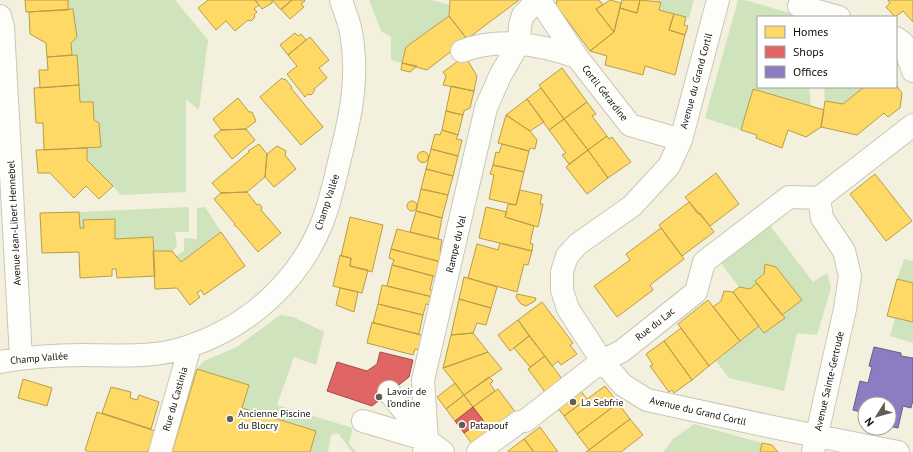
<svg xmlns="http://www.w3.org/2000/svg" width="913" height="452" font-family="'PT Sans',sans-serif">
  <style>
    .green { fill: #cfe4bd }
    .homes { fill: #ffd966; stroke: #b89d49 }
    .shops { fill: #e06666; stroke: #a24c49 }
    .offices { fill: #8e7cc3; stroke: #695c8a }
    .lines { fill: none; stroke-linecap: round; stroke-linejoin: round }
    .street-casing { stroke: #cac7b8; stroke-width: 24 }
    .street { stroke: #fdfdfa; stroke-width: 22 }
    .poi-dot { fill: #615e51; stroke: #fff; stroke-width: 1.5 }
    .labels { text-anchor: middle; dominant-baseline: central; stroke-width: 4; stroke-linejoin: round; paint-order: stroke }
    .street-label { font-size: 10px; fill: #131005; stroke: #fff }
    .poi-label { font-size: 10px; fill: #131005; stroke: #fff; text-anchor: start }
  </style>
  <rect width="100%" height="100%" fill="#f3f0dd"/>
  <path class="green" d="M68,0h107l33,40 -9,70 -13,-11v93l-65,3 -34,-35v-12l14,-1 -2,-24 -5,-3 -1,-18h-13l-3,-47h-5l-1,-12 5,-6 -3,-27h-5z
    M369,0h62l19,5 -1,11 -43,31 -4,16 -11,-3v-23l-10,-6z
    M654,0h40l-5,18 -30,-8 2,-8z
    M738,0h7l58,17h-45v70h51l2,19 -58,-17 -12,41 -36,-12z
    M824,87h40l-21,17 -18,-3z
    M189,207v25h-14l2,15 -5,4h-19v-14l-38,2v-19h-32l1,8h-4l-1,-16z
    M205,207l16,25 -40,30 -5,-6 8,-5v-13l13,1v-31z
    M769,224l44,58 14,-9 4,15 -14,47 -20,-2 -13,58 -55,-13 -13,-17 9,-6 -1,-2 35,-27 23,-11 20,-15 -38,-26 -9,6 2,3 -7,6 -11,-2 -19,-25z
    M904,259l9,2v22l-16,-4z
    M280,315l13,2 31,15 -8,33 -22,-8 -17,48 76,23 -4,15 7,9h-4l-14,-19 -7,2 -3,17h-18l6,-21 -74,-23 7,-23 -52,-16 7,-8 33,-14z
    M895,317l18,5v21l-23,-7z
    M694,424l68,19 -2,9h-97l10,-13z"/>
  <path class="homes" d="M25,0h43v10l-42,2z
    M208,0h47l4,5 -5,4 3,3 -3,3 1,2 -4,4 -3,-1 -13,11 -9,-10 -10,9 -18,-22z
    M255,0h37l-11,10 -9,-10v3l-10,6z
    M292,0h12l1,1 -4,3 3,3 -14,12 -9,-10z
    M450,0h69l-52,39 -18,-23z
    M557,0h42l4,5 -7,4 18,23 -24,19 -34,-46z
    M610,0l11,3 -7,29 -18,-23z
    M622,0h18l-3,13 -17,-5z
    M640,0l21,2 -2,8 15,4 -5,16 16,5 -10,40 -30,-9 -2,9 -38,-10 2,-9 -17,-5 24,-19 6,-24 17,5z
    M888,0h25v22l-10,-11 -8,6 -9,-10 4,-4z
    M73,9l4,28 -6,6 1,12 -25,2 -1,-14 -16,-9 -1,-22z
    M674,14l12,3 -2,8 4,1 -3,9 -16,-5z
    M449,16l18,23 -40,31 -25,-7 4,-16z
    M295,33l3,3 3,-2 5,6 -18,15 -8,-10z
    M310,37l19,23 -10,8 8,10 -13,11v3l-3,3 -3,-1 -3,3 -18,-23 10,-8 -9,-11z
    M77,55l2,30 -39,3 -1,-18h9l-1,-13z
    M465,56l12,20 -3,15 -31,-6 3,-9 -3,-4z
    M402,63l15,3 -7,6 -9,-2z
    M562,68l25,34 -23,17 -25,-34z
    M282,78l2,2 1,-1 7,8 -1,1 32,39 -22,18 -41,-48z
    M79,85l1,17h13l1,18 5,3 2,24 -57,3 -1,-27h-7l-2,-35z
    M896,85l6,8 -2,15 -12,9 -4,-4 -27,22 -36,-8 4,-26 18,3 21,-17h32z
    M451,86l23,5 -4,17 -6,3 -1,4 -17,-4z
    M541,88l23,31 -15,11 -22,-31z
    M753,89l71,21 -3,17 -15,10 -18,-7 -6,18 -26,-10 1,-3 -16,-5z
    M238,98l11,14h3l4,9 -10,8 -25,1 -8,-11z
    M527,99l17,23 -14,9 -24,-16z
    M587,102l9,12 -4,2 15,20 -19,14 -24,-31z
    M446,111l17,4 -5,20 -16,-5z
    M506,115l24,16 7,9 -2,9 -5,-1 -1,3 -31,-8z
    M564,119l24,31 -19,14 -7,-9 4,-2 -17,-23z
    M246,129l9,11 -23,19 -18,-23 7,-6z
    M442,130l16,5 -2,4 6,1 -4,16 -27,-7 4,-15 5,1z
    M607,136l2,3 3,-2 19,25 -23,16 -20,-28z
    M259,144l8,10 -2,23 -18,15 -26,1 -9,-10 37,-31 -1,-1z
    M502,144l27,7 -5,21 -31,-7 3,-13 3,1z
    M277,146l9,5 -1,4 11,14 -22,18 -9,-10 2,-23z
    M87,148v12l26,26 -14,13 -13,-13 -12,12 -24,-25h-12l-2,-23z
    M431,149l27,7 -5,20 -27,-7z
    M588,150l20,28 -21,16 -21,-27z
    M417.5 157a5.5 5.5 0 1 1 11 0a5.5 5.5 0 1 1-11 0Z
    M493,165l31,7 -8,33 -27,-6 5,-24 -4,-1z
    M426,169l27,7 -5,19 -27,-6z
    M716,173l23,31 -29,22 -25,-29z
    M875,174l37,47 -26,20 -36,-47z
    M421,189l27,6 -6,23 -26,-7z
    M520,190l22,5 -2,9h3l-5,23 -33,-10 3,-13 8,1z
    M247,192l10,13 2,-1 3,3 -1,3 20,23 -23,19 -21,-25 -3,-2 1,-1 -21,-25 7,-6z
    M407 206a5 5 0 1 1 10 0a5 5 0 1 1-10 0Z
    M689,202l9,12 2,-1 14,19 -32,24 -23,-31z
    M486,207l21,5 -2,5 29,9 -4,17 3,1 -1,7 -53,-13z
    M416,211l26,7 -4,21 -28,-7z
    M79,212l1,16h4l-1,-8 32,-1v20l38,-2 2,39 -38,2 -1,-9h-4v7l-32,2 -1,-26 -37,1 -2,-40z
    M350,217l33,8 -11,47 -22,-6 1,-8 -10,-2z
    M661,228l23,31 -34,26 3,5 -36,27 -23,-31 36,-26 -4,-6z
    M397,229l45,11 -2,11 4,1 -3,10 -50,-13z
    M221,232l24,34 -41,29 -3,-5 -4,3 3,4 -10,8 -13,-17 -22,1 -2,-38h19l9,11z
    M500,243l32,8 -4,14 -4,-1 -7,28 -49,-14 9,-34 21,6z
    M391,249l50,13 -4,15 -45,-12 2,-5 -5,-2z
    M340,255l11,3 -1,8 18,4 -6,23 -29,-7z
    M765,264l11,3 26,33 -20,15 -27,-34 9,-7z
    M392,265l41,11 -3,14 4,1 -1,6 -46,-11z
    M464,277l33,10 -6,21 -32,-9z
    M897,279l16,4v39l-26,-6z
    M757,283l28,35 -21,15 -31,-41 6,-5 11,2z
    M382,285l51,12 -2,8 -5,-1 -3,11 -45,-11z
    M340,288l18,4 -4,20 -18,-7z
    M724,291l9,1 26,34 -19,15 -27,-34 8,-6z
    M517,294l19,4 -1,3 -9,5 -5,-2 -5,-7z
    M459,299l32,9 -5,17 -9,-2 -4,10 -22,2z
    M708,300l32,41 -31,25 -31,-42z
    M542,302l31,41 -3,2 7,9 -16,11 -3,-4 -6,5 -34,-46z
    M378,304l45,11 -4,19 -46,-11z
    M518,320l11,16 -19,15 -12,-16z
    M372,322l52,14 -4,14 -5,-1 -2,6 -46,-12z
    M681,328l28,38 -17,14 -28,-39z
    M473,333l15,19 -45,16 8,-33z
    M529,336l16,20 -15,11 -16,-19z
    M664,341l28,39 -18,13 -2,-3 -3,2 -19,-26 3,-1 -7,-11z
    M488,352l14,17 -38,26 -21,-27z
    M545,356l17,23 -17,13 -17,-23z
    M197,369l52,16 -7,23 74,23 -6,21h-138z
    M489,377l4,4 -3,3 5,7 -22,16 -9,-12z
    M23,379l29,9 -5,18 -29,-8z
    M455,383l9,12 -18,14 -9,-12z
    M605,386l13,17 -41,31 -13,-18z
    M111,387l20,5 -1,6 7,2 2,-5 20,7 -8,27 -49,-16z
    M498,389l18,24 -25,19 -18,-25z
    M580,390l7,9 -23,17 -7,-9z
    M464,395l9,12 -18,14 -9,-12z
    M618,403l12,16 -41,31 -12,-16z
    M97,412l58,19 -7,21h-59l-4,-2z
    M630,419l13,16 -22,17h-35z
    M483,420l8,12 -18,13 -9,-12z
    M540,427l18,25h-24l-10,-13z
    M524,439l10,13h-25l-1,-1z
    M762,443l10,2 6,7h-18z"/>
  <path class="shops" d="M380,352l33,8 -4,17 -37,29 -45,-15 10,-29 30,9 10,-7z
    M473,407l10,13 -19,13 -9,-12z"/>
  <path class="offices" d="M874,347l27,6v3l12,2v42l-2,8 -8,-2 -5,22 -9,-2v-22h-24v9l-12,-3 7,-29 8,2 4,-16 -3,-1z"/>
  <g class="lines">
    <g class="street-casing">
      <path id="street" d="M718,0l-37,140 -12,26 -37,40 -54,38 -11,12 -5,16v18l6,19 34,52 21,24 24,15 135,29 116,23
        M542,4l35,53 53,68 51,15
        M799,6l40,11
        M0,16l3,11 18,331
        M896,38l7,5 10,28
        M462,51c39,-14 76,-7 115,6
        M0,362c27,-5 54,-7 82,-7 37,0 72,4 108,-9 59,-20 109,-65 132,-123 8,-20 13,-43 18,-65 11,-43 19,-81 11,-126 -2,-11 -7,-22 -10,-32
        M389,392l38,48
        M363,421l64,19 16,12
        M160,452l30,-105
        M424,452l3,-12 -4,-60 63,-272 14,-32 19,-33 1,-18 3,-10 8,-8 11,-3
        M478,452l41,-30 6,-1 77,-60 20,-10 74,-59 8,-30 85,-65 30,1
        M813,452l32,-143 5,-33 -6,-25 -22,-33 -3,-20 94,-73"/>
    </g>
    <use href="#street" class="street"/>
  </g>
  <g class="poi-dot">
    <circle cx="379" cy="397" r="4"/>
    <circle cx="573" cy="402" r="4"/>
    <circle cx="230" cy="419" r="4"/>
    <circle cx="462" cy="425" r="4"/>
  </g>
  <g class="labels">
    <g class="street-label">
      <text transform="translate(696 81) rotate(-75)">Avenue du Grand Cortil</text>
      <text transform="translate(605 93) rotate(52)">Cortil Gérardine</text>
      <text transform="translate(327 202) rotate(-72)">Champ Vallée</text>
      <text transform="translate(14 223) rotate(-93)">Avenue Jean-Libert Hennebel</text>
      <text transform="translate(456 244) rotate(-77)">Rampe du Val</text>
      <text transform="translate(655 324) rotate(-38)">Rue du Lac</text>
      <text transform="translate(39 358) rotate(-5)">Champ Vallée</text>
      <text transform="translate(829 381) rotate(-77)">Avenue Sainte-Gertrude</text>
      <text transform="translate(175 399) rotate(-74)">Rue du Castinia</text>
      <text transform="translate(698 411) rotate(13)">Avenue du Grand Cortil</text>
    </g>
    <g class="poi-label">
      <text x="387" y="391">Lavoir de<tspan x="387" dy="12">l’ondine</tspan></text>
      <text x="581" y="402">La Sebfrie</text>
      <text x="238" y="413">Ancienne Piscine<tspan x="238" dy="12">du Blocry</tspan></text>
      <text x="470" y="425">Patapouf</text>
    </g>
  </g>
  <rect x="757" y="16" width="140" height="72" fill="#ffffff" stroke="#a19f9b"/>
  <rect x="765" y="26" width="20" height="12" fill="#ffd966" stroke="#a19f9b"/>
  <text x="793" y="36" font-size="12" fill="#131005">Homes</text>
  <rect x="765" y="46" width="20" height="12" fill="#e06666" stroke="#a19f9b"/>
  <text x="793" y="56" font-size="12" fill="#131005">Shops</text>
  <rect x="765" y="66" width="20" height="12" fill="#8e7cc3" stroke="#a19f9b"/>
  <text x="793" y="76" font-size="12" fill="#131005">Offices</text>
  <g transform="translate(877 416) rotate(233)"><circle r="19" fill="#ffffff" stroke="#a19f9b"/>
  <path d="M0-3L7 15L0 10L-7 15Z" fill="#615e51"/>
  <text y="-6" font-size="11" font-weight="bold" text-anchor="middle" fill="#131005">N</text>
  </g>
</svg>
